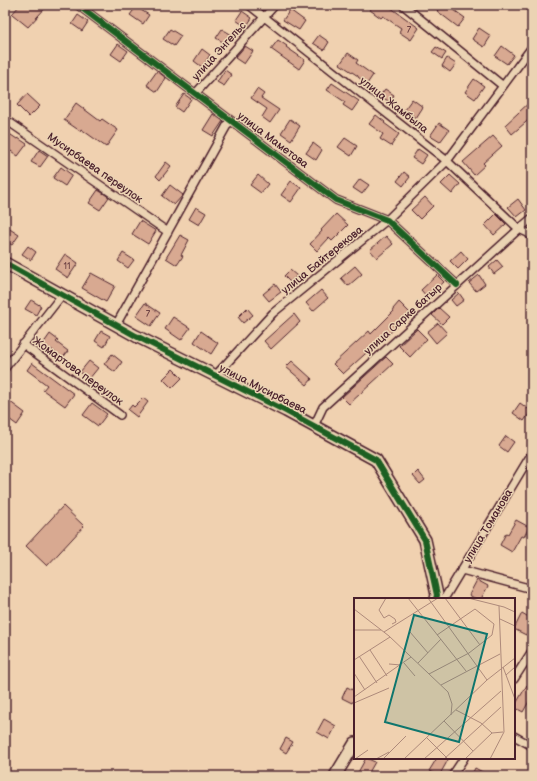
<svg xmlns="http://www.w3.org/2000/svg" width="537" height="781" font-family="'Balsamiq Sans',sans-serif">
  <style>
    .building { fill: #d8a991; stroke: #4a1f2b }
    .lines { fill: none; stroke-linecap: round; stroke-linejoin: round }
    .street-casing { stroke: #4a1f2b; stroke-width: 10 }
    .secondary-casing { stroke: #4a1f2b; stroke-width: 14 }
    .street { stroke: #ebd3b3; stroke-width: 7 }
    .secondary { stroke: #ebd3b3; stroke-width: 11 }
    .cycleway-casing { stroke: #ebd3b3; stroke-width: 8 }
    .cycleway { stroke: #1b5e20; stroke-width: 6 }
    .labels { text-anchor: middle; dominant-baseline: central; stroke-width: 3; stroke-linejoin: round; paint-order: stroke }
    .number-label { font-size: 9px; fill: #6e4244 }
    .street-label { font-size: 11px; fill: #4a1f2b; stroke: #ebd3b3 }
    .inset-road { fill: none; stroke: #ae8a7b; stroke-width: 1 }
    .view { fill: #0f766e; fill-opacity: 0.15; stroke: #0f766e; stroke-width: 2 }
    .inset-edge { fill: none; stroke: #4a1f2b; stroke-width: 2 }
  </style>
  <rect width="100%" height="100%" fill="#f0d1b0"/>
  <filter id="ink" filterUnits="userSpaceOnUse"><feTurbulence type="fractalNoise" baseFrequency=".025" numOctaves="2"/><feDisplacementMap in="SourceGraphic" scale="8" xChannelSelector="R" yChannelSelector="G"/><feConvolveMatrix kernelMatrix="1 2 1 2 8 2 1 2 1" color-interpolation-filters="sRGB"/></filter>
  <g filter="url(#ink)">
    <path class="building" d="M20,5h28l-20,22 -16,-13z
      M373,5h14l32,23 -8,12 -12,-8 2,-4 -18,-12 -2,2 -11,-8z
      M430,5h18l6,4v1l11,8 -7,9 -21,-16 1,-1z
      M136,7l13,8 -6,9 -13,-9z
      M290,10l15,11 -6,9 -16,-10z
      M242,11l10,7 -6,9 -10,-7z
      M78,15l10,7 -6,9 -10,-7z
      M479,28l12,8 -7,11 -12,-8z
      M170,29l11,7 -7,10 -11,-7z
      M222,29l10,6 -6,9 -10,-6z
      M319,35l10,7 -5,8 -11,-7z
      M278,40l9,6 -1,1 19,13 -6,9 -28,-20z
      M118,44l10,7 -7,10 -10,-7z
      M245,46l8,5 -9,13 -9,-6z
      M502,46l12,9 -7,9 -12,-8z
      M436,47l10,6 -4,6 -10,-7z
      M202,49l8,6 -8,12 -8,-6z
      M348,53l10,7 -2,3 17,12 -6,9 -9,-7v-1l-18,-12z
      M447,58l9,6 -6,8 -8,-6z
      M225,70l7,5 -8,11 -7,-4z
      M157,71l9,7 -9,14 -10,-7z
      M474,79l10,7 -9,13 -10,-7z
      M332,83l27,18 -7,10 -9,-6 2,-3 -18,-12z
      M257,89l7,5 -3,4 18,12 -9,13 -8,-6 5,-8 -16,-11z
      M385,89l9,6 -4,7 -10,-6z
      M27,94l13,12 -11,11 -12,-12z
      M184,94l7,5 -9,13 -7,-5z
      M412,99l11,8 -7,11 -12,-8z
      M532,100v17l-20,17 -7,-9z
      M76,103l24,18 2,-2 16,11 -12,17 -25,-18 -1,2 -16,-11z
      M213,114l10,7 -10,15 -10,-6z
      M376,115l9,7 -1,1 15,11 -8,12 -11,-7 3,-5 -14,-10z
      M290,119l10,7 -9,14 -10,-7z
      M439,123l10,7 -9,12 -10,-6z
      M5,131l12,8 1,-1 9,6 -9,12 -13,-9z
      M493,136l9,10 -19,17 2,2 -11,10 -11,-13z
      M345,138l12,8 -6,10 -13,-9z
      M313,143l9,7 -6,10 -10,-7z
      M418,149l9,6 -6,9 -9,-6z
      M39,150l9,6 -8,11 -9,-5z
      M166,162l5,4 -11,14 -4,-4z
      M61,167l11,8 -7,11 -12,-8z
      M404,172l6,5 -7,9 -6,-5z
      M258,175l10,9 -7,9 -11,-8z
      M450,175l10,9 -8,10 -11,-10z
      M360,179l9,6 -7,9 -9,-6z
      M291,181l10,7 -10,14 -10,-7z
      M170,185l13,10 -9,10 -12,-9z
      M98,190l11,7 -9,13 -11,-7z
      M425,197l8,9 -13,13 -9,-9z
      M518,199l8,11 -9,7 -9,-10z
      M196,207l10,6 -7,12 -10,-6z
      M336,214l12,11 -16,16 -3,-3 -12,13 -7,-7 12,-13 -1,-1z
      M496,214l10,10 -12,11 -9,-10z
      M140,221l16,10 -8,13 -16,-10z
      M5,226l14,9 -7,10 -7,-4z
      M180,235l9,5 -8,15 2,1 -6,9 -11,-7z
      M386,236l7,8 -16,14 -7,-8z
      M28,246l8,6 -5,8 -9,-6z
      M461,251l7,8 -10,10 -8,-8z
      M123,253l11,7 -6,8 -10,-7z
      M65,254l13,9 -10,15 -13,-9z
      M497,260l6,7 -9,7 -5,-7z
      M355,266l7,8 -14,12 -7,-8z
      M290,270l7,6 -7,6 -6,-6z
      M91,273l24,13 -9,16 -24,-14z
      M437,275l7,7 -10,9 2,2 -7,6 -8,-9z
      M479,275l6,9 -9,7 -7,-8z
      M275,284l6,8 -12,9 -6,-7z
      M321,290l7,8 -15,13 -7,-8z
      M459,293l5,7 -8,6 -5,-6z
      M31,300l10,6 -5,9 -11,-6z
      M399,302l11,11 -23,23 -1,-1 -43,39 -10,-10 36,-33 2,3 23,-23 -1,-2z
      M145,303l15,10 -9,13 -15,-10z
      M247,308l6,7 -10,8 -5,-6z
      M439,308l10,9 -7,7 -10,-9z
      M294,314l6,8 -29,27 -7,-8z
      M173,317l17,11 -9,12 -16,-11z
      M438,323l9,10 -11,10 -9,-11z
      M417,329l10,10 -17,18 -11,-11z
      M101,331l9,5 -6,11 -9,-6z
      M201,331l17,12 -7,11 -17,-12z
      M50,334l8,6 -2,2 12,9 -6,8 -11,-10 -1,1 -7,-6z
      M112,354l10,8 -7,10 -11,-8z
      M386,357l7,7 -44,40 -7,-7z
      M89,361l9,7 -9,11 -9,-7z
      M292,361l20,18 -5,6 -21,-18z
      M32,363l42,31 -9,12 -22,-16 4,-5 -20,-15z
      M173,369l9,9 -10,10 -9,-9z
      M5,398l20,15 -8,12 -12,-9z
      M143,398l5,4 -11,15 -9,-7 4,-5 2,2z
      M92,403l15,11 -9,12 -15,-11z
      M520,403l11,8 -7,10 -11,-8z
      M506,436l8,6 -7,10 -8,-6z
      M418,471l7,9 -5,4 -7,-8z
      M63,506l21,20 -37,40 -21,-20z
      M516,520l13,7 -5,10 -3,-1 -9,16 -12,-7 6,-12 2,1z
      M477,580l11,6 -7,13h-5l-7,-4z
      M522,613l10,6v6l-6,10 -12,-6z
      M527,685l5,3v8l-9,16 -9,-5z
      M347,687l8,4v7l-3,5 -10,-5z
      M324,719l12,7 -7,13 -12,-7z
      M286,738l7,4 -7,11 -6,-4z
      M366,758l9,4 -8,14h-11z
      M437,758h12l-10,18 -10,-5z
      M475,768l15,8h-19z"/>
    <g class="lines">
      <g class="street-casing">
        <path id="street" d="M78,5l258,195 51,20 70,65
          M249,5l198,156 72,68 9,4 4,4
          M403,5l100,81
          M195,94l80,-89
          M9,122l159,110
          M116,325l114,-205
          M23,344l97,71
          M5,368l57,-73
          M215,376l58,-63 114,-93 60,-59 85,-114
          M314,426l9,-19 196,-178 13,-11
          M462,570l70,19
          M444,599l88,-146
          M514,679l18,-28
          M514,736l18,10
          M452,776l12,-18"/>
      </g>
      <g class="secondary-casing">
        <path id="secondary" d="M5,263l131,73 150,75 90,49 49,80 12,55 -1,4
          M335,776l20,-33"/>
      </g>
      <use href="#street" class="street"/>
      <use href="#secondary" class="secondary"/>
      <g class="cycleway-casing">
        <path id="cycleway" d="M78,5l258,195 51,20 70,65
          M5,263l131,73 150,75 90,49 49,80 12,55 -1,4"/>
      </g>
      <use href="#cycleway" class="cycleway"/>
    </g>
  </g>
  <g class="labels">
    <g class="number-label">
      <text x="409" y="30">7</text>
      <text x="67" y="266">11</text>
      <text x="148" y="314">7</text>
    </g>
    <g class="street-label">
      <text transform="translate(219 51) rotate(-48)">улица Энгельс</text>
      <text transform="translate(394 105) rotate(38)">улица Жамбыла</text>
      <text transform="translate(273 140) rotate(37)">улица Маметова</text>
      <text transform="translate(95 168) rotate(35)">Мусирбаева переулок</text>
      <text transform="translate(322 260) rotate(-39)">улица Байтерекова</text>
      <text transform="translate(403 319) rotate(-42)">улица Сарке батыр</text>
      <text transform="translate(78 371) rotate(36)">Жомартова переулок</text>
      <text transform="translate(263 389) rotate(27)">улица Мусирбаева</text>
      <text transform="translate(488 526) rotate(-59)">улица Томанова</text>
    </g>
  </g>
  <g transform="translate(354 598)">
    <rect width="161" height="161" fill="#f0d1b0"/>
    <path class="inset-road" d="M32,0l-7,12 5,8 5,-3 6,4 1,3 -4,2M54,0l58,73M74,0l59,82M91,0l35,47M114,0l36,9 11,5M0,11l35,27 59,56 4,12 -1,11M146,21l15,7M0,32h27M30,34l54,-34M56,34l18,21M16,52l17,26M5,58l18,27M0,62l36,-23M50,65l11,13M64,65l23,-24M35,66l12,1M149,69l12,32M0,75l11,17M75,76l40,-21 23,-18 2,-11 -19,-15 -38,26M152,77l9,-8M87,87l59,-31M0,99l57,-40M0,105l35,-15M102,112l25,13 11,10 11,-1M90,123l29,30M73,140l21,21M1,161l13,-9M22,161l13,-7M29,161l23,-23M50,161l83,-79 28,-22M70,161l77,-68M90,161l57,-52M111,161l27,-26M136,161l14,-27 -5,-126"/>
    <path class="view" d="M60,17l73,19 -28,108 -74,-20z"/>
    <rect width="161" height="161" class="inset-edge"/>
  </g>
  <rect width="537" height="781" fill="none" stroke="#ebd3b3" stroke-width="20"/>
  <rect x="10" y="10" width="517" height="761" fill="none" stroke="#4a1f2b" stroke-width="1.5" filter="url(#ink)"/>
</svg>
